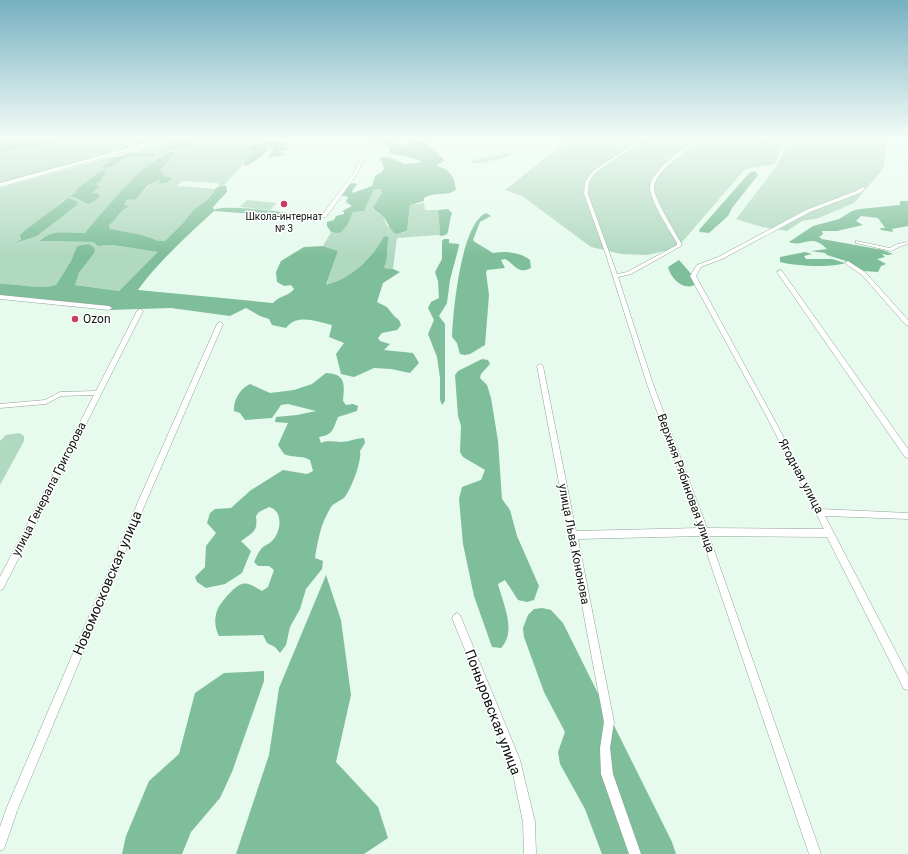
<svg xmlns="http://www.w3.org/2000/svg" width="908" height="854" font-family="Roboto,sans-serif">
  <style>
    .green { fill: #b1d8c1; fill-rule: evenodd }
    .forest { fill: #7fbe9a }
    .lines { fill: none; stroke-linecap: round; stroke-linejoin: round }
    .minor-casing { stroke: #91a398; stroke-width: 1 }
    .primary-casing { stroke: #91a398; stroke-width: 1 }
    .minor { fill: #fff; fill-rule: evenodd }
    .primary { fill: #fff; fill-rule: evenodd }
    .poi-dot { fill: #ca3b62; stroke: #fff; stroke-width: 1.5 }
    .labels { text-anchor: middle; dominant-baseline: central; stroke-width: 3; stroke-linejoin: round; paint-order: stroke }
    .far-poi-label { font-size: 10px; fill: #0c130f; stroke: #fff }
    .poi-label { font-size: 12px; fill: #0c130f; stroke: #fff; text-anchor: start }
    .street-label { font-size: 12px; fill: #0c130f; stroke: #fff }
    .near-street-label { font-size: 14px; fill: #0c130f; stroke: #fff }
  </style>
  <rect width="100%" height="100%" fill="#e6faee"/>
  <path class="green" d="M79,137h17l-1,1 62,-1 -12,6 -145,41v-31z
    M206,137h58l-6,7h-4l-7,5 7,3 -30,33 -5,1 -1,-3 -36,-2 -5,5 38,3 -1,3 -49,49h-6l-17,-6 -30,-5 -2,-1 -1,-4c8,-6 10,-16 20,-19l-5,-1 3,-5c16,-2 19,-18 33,-21l-1,5 7,-1 2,-6 -5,-1 -3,-6 16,-17 -17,2 -46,45 -28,33 -44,8 52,1 5,4 15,-1 46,7 -40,39 -44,-6 4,-12 16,-21 -18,-6 -6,15 -15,24c-17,5 -38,-2 -56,-1v-96l101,-28 9,-2v3l-7,7c11,-3 13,-7 23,-10 8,-3 19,-3 28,-4l-22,-1 43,-13 -2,2 2,2 -4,2 6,3 10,-2 4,-5zM100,178l2,1 -7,5 5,2 -17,15 -8,-2 -4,-4 4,-2 2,-4zM64,200l12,6 -39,30 -20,7 4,-5 2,-6 18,-12z
    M572,137h213l-10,27 -30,5 -68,79 -30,7 -26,-1 -30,-7 -69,-51 -17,-6z
    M791,137h92l4,7 -4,25 -29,34 -35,15 -17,3 -15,10 -25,-4 -26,-8 40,-52z
    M508,153h3l-1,3 -28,7h-10l1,-3z
    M378,189l4,1v3l-9,14 1,3 9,7 4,9 15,7 5,-2 3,-26 14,-2 1,7h13l2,22 -1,3 -42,3 -4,31 -9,-1c5,-12 2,-19 5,-31l-5,-1c-11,23 -33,43 -58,50l12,-35 -15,-5 8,-14 3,1 10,-3 9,-18 11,-1 10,-21z
    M247,200l30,3 -7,7 -30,-3z
    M19,433l5,3v5l-24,44v-44l6,-6z"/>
  <path class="forest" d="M0,137h79l-79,16z
    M182,137h24l-15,5 -3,5 -11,2h-12l9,-4 -1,-3z
    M391,138h5l-2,3 8,5 8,-3v-4c14,-1 27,13 35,22l-7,3 -1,2c14,4 17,10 19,24 -9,7 -22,1 -32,8v3l-14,4 -3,26 -11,3c-8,-6 -8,-13 -14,-18 -3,-4 -7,-4 -9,-9l9,-14v-3l-4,-1 -4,1 -10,21 -11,1c-5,10 -8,25 -22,20l-4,-6v-4l7,-2 2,-4 8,-2v-2l-2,-1 10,-5 -6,-4 2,-5 -7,-2 9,-11 4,-1 3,1 -5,7 1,2 19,-7 3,-10 7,-4 2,-4 -4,-9 3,-2 9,1 12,6 15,-1 2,-2 -16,-5 -14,-2 -2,-6 -7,-4 5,-5z
    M270,141l18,2 -4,5 5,2 -10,1 8,4 -19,3 6,-10 -5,-2 -5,8 -14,10 -6,2 1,-4 9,-10 -7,-3c4,-7 16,-4 23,-8z
    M171,152l5,1 -16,17 3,3 1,3 8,2 -6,5 -7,1 1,-5 -12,6 -12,14 -9,1 -3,5 6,1c-11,3 -12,13 -21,19l1,4 32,6 17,6h6l18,-18 11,-13 14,-11 6,-7 1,-3c3,-3 6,-4 11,-3l1,6 -14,15 1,3c12,-7 88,5 105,7v3l-4,1 -35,-5 -66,-5c-24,22 -58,53 -76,79l135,13c6,-7 16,-7 21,-14l-3,-4 -7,1 -7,-4 -1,-10 5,-11 23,-14 19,-1 15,5 -12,34c25,-6 47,-27 58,-49l5,1c-3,12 0,19 -5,31l9,1 7,3 -17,11 -6,19 10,5 7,9 5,4 2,5 -4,5 -15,3 -4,5 2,3 10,3 -6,6 29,3 6,10 -9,10 -19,-4 -17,-1 -20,9 -13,-3 -5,-20 8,-11 -15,-6 3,-12c-15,-3 -35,-12 -46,3l-14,-3 -3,-6 -9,-3 -14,-8 -16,8 -59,-8 -62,2 -77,-12 -32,-2v-12c18,-1 39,6 56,1l15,-24 6,-15 11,-2 6,3 1,5 -16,21 -4,12 44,6 39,-39 -45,-7 -15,1 -5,-4 -53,-1c13,-13 29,-7 45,-8 17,-20 62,-76 86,-81z
    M131,153l23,1 2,2c-10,1 -21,-1 -30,2 -9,2 -14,11 -24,10l7,-6 1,-4z
    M102,170l3,1v3l-4,4 2,1 -7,5 4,3 -8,6h6l2,3 -4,4 -7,4 -19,-8 5,-3 2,-4z
    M755,171l3,4 -26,33 -4,8 -19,17 -9,-1 -1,-2 51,-58z
    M68,198l10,4 -2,4 -39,30 -21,7 5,-4 -1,-4 3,-3z
    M901,201h7v25l-16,3 1,3 -12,-2 -1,-2h5l-7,-10 -17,-2 -5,5 7,4 -26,6h-15l1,3 -4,3 3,2 61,11 10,4 -5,1 -6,-1 3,3 -8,2 9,5 -5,2 -3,6 -14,-1 -15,-9 -22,-7 -2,-2 -14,-2 16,-2c-16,-17 -24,-1 -38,-7l24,-16 26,-7 13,-8 8,-2 40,-4v-3z
    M448,209l4,4c-3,8 -2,13 -5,21l-5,2 -3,-1 1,-3 -2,-22z
    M486,213l5,3 -11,6 -7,18 2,2 18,11c13,-2 27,-1 37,7l1,8c-14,7 -16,-4 -26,-9l-4,1 4,8 -18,2 -1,2 3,23 -4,50 -15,9 -5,1 -5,-1 -3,-11 -5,-6c1,-26 9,-113 34,-124z
    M444,239h5v4l10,1v2l-9,34 -3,23 -8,13 6,8v77l-3,4 -2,-5v-22l-3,-21 -9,-23 6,-14 -6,-12 3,-6 8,-4 -1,-17 -3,-9 7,-13v-18z
    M805,252l7,2 -8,2 2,3h26l13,4c-11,5 -53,3 -65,-1v-5z
    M679,260l14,16 5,7c-13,10 -27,-4 -30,-16z
    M482,359l6,1 2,4 -9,10 -1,4 7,7 4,13 7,43 4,58 8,11 7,26 22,50 -5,14 -7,2 -9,-2 -13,-20 -7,4c5,20 19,47 3,64l-9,-1 -18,-51 -11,-52 -4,-45 3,-12 19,-7 4,-10 -22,-13 -3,-5 1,-26 -3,-10 -3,-41 3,-4z
    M326,373c21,1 18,12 17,28l3,4 7,-1 5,2 -1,5 -19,6c-5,12 -5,18 -19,20l2,6c8,-3 12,-1 20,-1 8,0 15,-4 23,-4l1,5 -5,8c2,10 -9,39 -16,47 -4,3 -10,5 -13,9 -10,16 -13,32 -16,51l8,3 -1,8 -16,20 -6,20 -10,18 -4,18 -6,8 -5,-6 -8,-4 -4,-8 -44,1c-4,-7 -5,-17 -2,-25 2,-7 18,-26 25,-27 7,-2 14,4 20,7l6,-4 6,-17 -5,-4h-11l-4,-4c2,-4 4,-10 8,-14 3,-3 7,-4 10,-7 9,-9 12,-30 -3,-34l-10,5 -3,4c2,16 -3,16 -15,25l10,10 -9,22 -17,11 -19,4 -9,-6 -2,-5 10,-10 1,-21 10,-13 -9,-10 3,-10 5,-4 16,-1 20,-18 32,-20 24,4 6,-3 -3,-11c-8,-5 -18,-2 -26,-6l-6,-9 10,-22 -13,-1 1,-5 21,-2 19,-4 -28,-7 -7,1 -9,13 -27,2 -5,-7 -6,-2c-1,-11 7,-23 16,-27l20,9 24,-3 18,-6z
    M326,575l15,45 10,75 -15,67 42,45 10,31 -24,16h-128l33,-99 10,-67z
    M542,608l9,2 12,13 109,219 4,12h-74l-2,-5 -15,-40 -25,-45 -2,-12 7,-20 -21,-40 -20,-55 -1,-9 5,-13 6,-6z
    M264,671v10l-32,91 -12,26 -29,34 -9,22h-60l4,-18 23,-55 30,-27 16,-61 29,-20z"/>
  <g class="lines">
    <g class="minor-casing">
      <path id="minor" d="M380,137h4l-20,22 -7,15 -31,43h-4v-2l31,-41 8,-16z
        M643,137h4l-52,36 -6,9 -1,12 29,80 10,-2 50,-27v-2c-7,-12 -28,-44 -27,-56 1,-17 37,-41 50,-50h4c-12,11 -49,33 -50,50 0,13 21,44 27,56v3l-50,28 -13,3 35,107 54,144 117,1 -55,-108 -79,-145 7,-11 21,-8 88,-47 50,-19 7,-4 3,1 -6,5 -50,19 -88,47 -21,8 -5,9 79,145 46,88 87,4v6l-83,-3 83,159v15l-4,-1 -77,-152 -118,-1 112,318h-12l-108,-318 -123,3 36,183 -4,26 3,26 28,80h-12l-28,-80 -1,-26 4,-26 -67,-356 3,-2 3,2 33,165 123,-3 -52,-144 -41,-129 -22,-61 1,-12 8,-11z
        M856,241l34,7 7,-4 11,-2v2l-7,2 -10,5 -35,-8z
        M848,261l18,12 42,47v6l-2,-1 -44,-50 -16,-11 -1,-1z
        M780,270l2,1 126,178v9l-3,-1 -128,-185z
        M0,295l109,11 3,2 -3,2 -109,-11z
        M140,309l3,2 -140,278 -3,1v-13l94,-182 -33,1 -15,8 -46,4v-4l45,-4 15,-8 36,-1 41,-80z
        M220,322l3,2 -77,178 -129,309 -13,38 -4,2v-24l7,-20 131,-305 79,-178z
        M457,613l3,2 60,145 15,62 1,32h-12l-1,-32 -13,-62 -58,-142 2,-3z"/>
    </g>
    <g class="primary-casing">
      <path id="primary" d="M168,137h8l-176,50v-4z"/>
    </g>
    <use href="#minor" class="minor"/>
    <use href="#primary" class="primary"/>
  </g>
  <linearGradient id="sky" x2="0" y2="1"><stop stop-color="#76b0c1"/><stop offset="0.54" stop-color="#f4fdf7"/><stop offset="1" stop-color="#f4fdf7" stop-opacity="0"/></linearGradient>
  <rect width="908" height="256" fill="url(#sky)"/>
  <g class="poi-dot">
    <circle cx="284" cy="204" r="4"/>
    <circle cx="75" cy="319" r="4"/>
  </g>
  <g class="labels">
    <g class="far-poi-label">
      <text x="284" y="216">Школа-интернат<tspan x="284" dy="12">№ 3</tspan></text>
    </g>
    <g class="poi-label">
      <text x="83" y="319">Ozon</text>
    </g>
    <g class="street-label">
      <text transform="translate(801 476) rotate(62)">Ягодная улица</text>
      <text transform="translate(686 483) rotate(70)">Верхняя Рябиновая улица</text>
      <text transform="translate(49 489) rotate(-63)">улица Генерала Григорова</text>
      <text transform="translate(574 544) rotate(79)">улица Льва Кононова</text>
    </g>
    <g class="near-street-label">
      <text transform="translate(107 583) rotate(-67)">Новомосковская улица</text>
      <text transform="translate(493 712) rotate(69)">Поныровская улица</text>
    </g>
  </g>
</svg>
